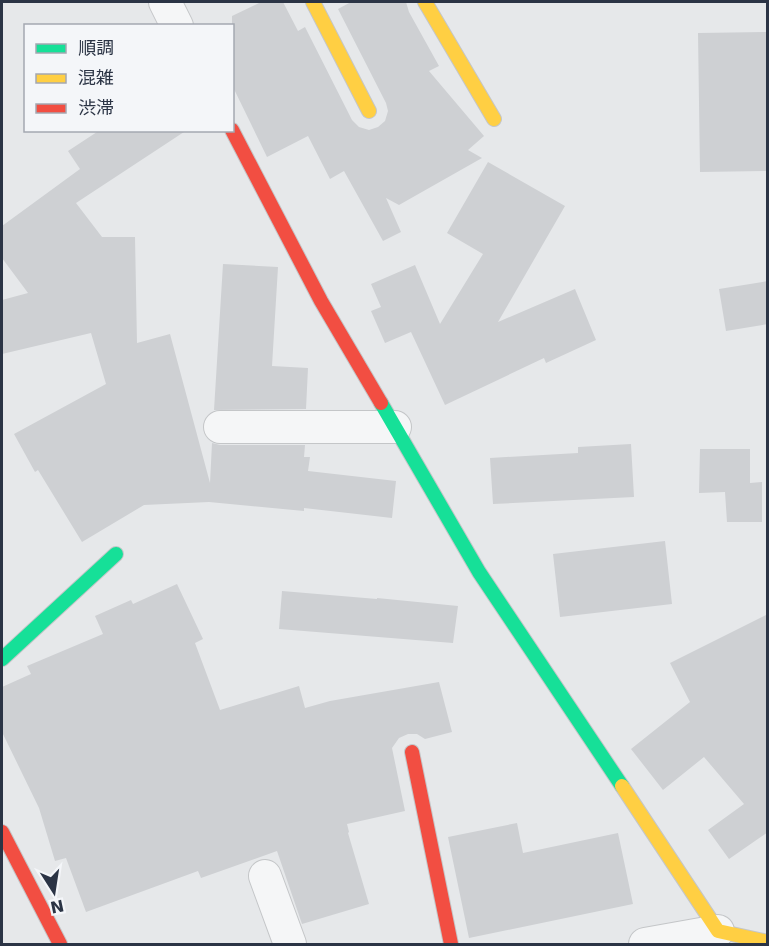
<svg xmlns="http://www.w3.org/2000/svg" width="769" height="946" font-family="'DejaVu Sans','Noto Sans JP',sans-serif">
  <style>
    .building { fill: #ced0d3 }
    .lines { fill: none; stroke-linecap: round; stroke-linejoin: round }
    .street-casing { stroke: #c4c6c8; stroke-width: 34 }
    .fast-casing { stroke: #c4c6c8; stroke-width: 16 }
    .slow-casing { stroke: #c4c6c8; stroke-width: 16 }
    .jam-casing { stroke: #c4c6c8; stroke-width: 16 }
    .street { stroke: #f5f6f7; stroke-width: 32 }
    .fast { stroke: #16e098; stroke-width: 14 }
    .slow { stroke: #ffcf43; stroke-width: 14 }
    .jam { stroke: #f24e42; stroke-width: 14 }
  </style>
  <rect width="100%" height="100%" fill="#e6e8ea"/>
  <path class="building" d="M261,2h22l15,29 7,-4 47,93 7,7 10,3 9,-3 7,-6 3,-10 -2,-8 -48,-94 13,-7h55l3,10 30,54 -10,5 55,65 -16,14 14,8 -83,47 -13,-7 15,34 -18,9 -39,-70 -14,8 -22,-43 -41,21 -35,-72v-69z
    M768,32v139l-68,1 -2,-139z
    M100,130h87l-111,73 26,34h33l2,106 33,-9 40,149 2,-40 8,2h85l-1,12h6l-2,14 88,10 -4,37 -88,-10v3l-95,-9 -65,3 -62,37 -44,-72 -3,2 -21,-38 92,-50 -15,-51 -89,21v-54l26,-7 -26,-35v-32l78,-57 -12,-18z
    M488,162l77,44 -67,116 77,-33 21,51 -50,23 -2,-5 -99,47 -34,-73 -26,11 -14,-32 10,-4 -10,-23 44,-19 25,59 43,-70 -36,-21z
    M223,264l55,3 -6,99 36,2 -2,41 -92,1z
    M768,281v43l-42,7 -7,-42z
    M631,444l3,53 -141,7 -3,-46 88,-5v-6z
    M700,449h50v34l12,-1v40h-35l-2,-30 -26,1z
    M665,541l7,63 -112,13 -7,-63z
    M177,584l26,55 -8,4 25,67 79,-24 6,22 25,-7 109,-19 13,50 -27,7 -8,-5h-9l-9,4 -7,10 13,63 -58,13 2,8 -1,1 21,71 -67,20 -25,-73 -76,27 -3,-7 -112,41 -20,-54 -11,3 -16,-53 -37,-76v-45l29,-13 -4,-8 76,-32 -8,-18 36,-16 2,4z
    M282,591l95,8v-1l81,8 -5,37 -174,-14z
    M768,614v218l-39,27 -21,-29 36,-26 -40,-47 -41,33 -32,-41 59,-47 -20,-39z
    M517,823l6,30 95,-20 15,71 -164,34 -21,-101z"/>
  <g class="lines">
    <g class="street-casing">
      <path id="street" d="M165,2l12,24
        M220,427h175
        M265,876l25,68
        M645,944l73,-13"/>
    </g>
    <g class="fast-casing">
      <path id="fast" d="M381,403l98,169 143,214
        M2,659l114,-105"/>
    </g>
    <g class="slow-casing">
      <path id="slow" d="M313,2l56,109
        M425,2l69,117
        M622,786l96,145 50,11"/>
    </g>
    <g class="jam-casing">
      <path id="jam" d="M232,130l89,171 60,102
        M412,752l39,192
        M2,832l58,112"/>
    </g>
    <use href="#street" class="street"/>
    <use href="#fast" class="fast"/>
    <use href="#slow" class="slow"/>
    <use href="#jam" class="jam"/>
  </g>
  <rect width="769" height="946" fill="none" stroke="#2b3445" stroke-width="6"/>
  <rect x="24" y="24" width="210" height="108" fill="#f4f6f9" stroke="#a4a8b1" stroke-width="1.5"/>
  <rect x="36" y="44" width="30" height="9" fill="#16e098" stroke="#a4a8b1" stroke-width="1.5"/>
  <text x="78" y="54" font-size="18" fill="#2b3445">順調</text>
  <rect x="36" y="74" width="30" height="9" fill="#ffcf43" stroke="#a4a8b1" stroke-width="1.5"/>
  <text x="78" y="84" font-size="18" fill="#2b3445">混雑</text>
  <rect x="36" y="104" width="30" height="9" fill="#f24e42" stroke="#a4a8b1" stroke-width="1.5"/>
  <text x="78" y="114" font-size="18" fill="#2b3445">渋滞</text>
  <g transform="translate(54 892) rotate(168)" stroke="#f4f6f9" stroke-width="4.5" paint-order="stroke">
  <path d="M0-4.5L10 22L0 15L-10 22Z" fill="#2b3445"/>
  <text y="-9" font-size="16" font-weight="bold" text-anchor="middle" fill="#2b3445">N</text>
  </g>
</svg>
